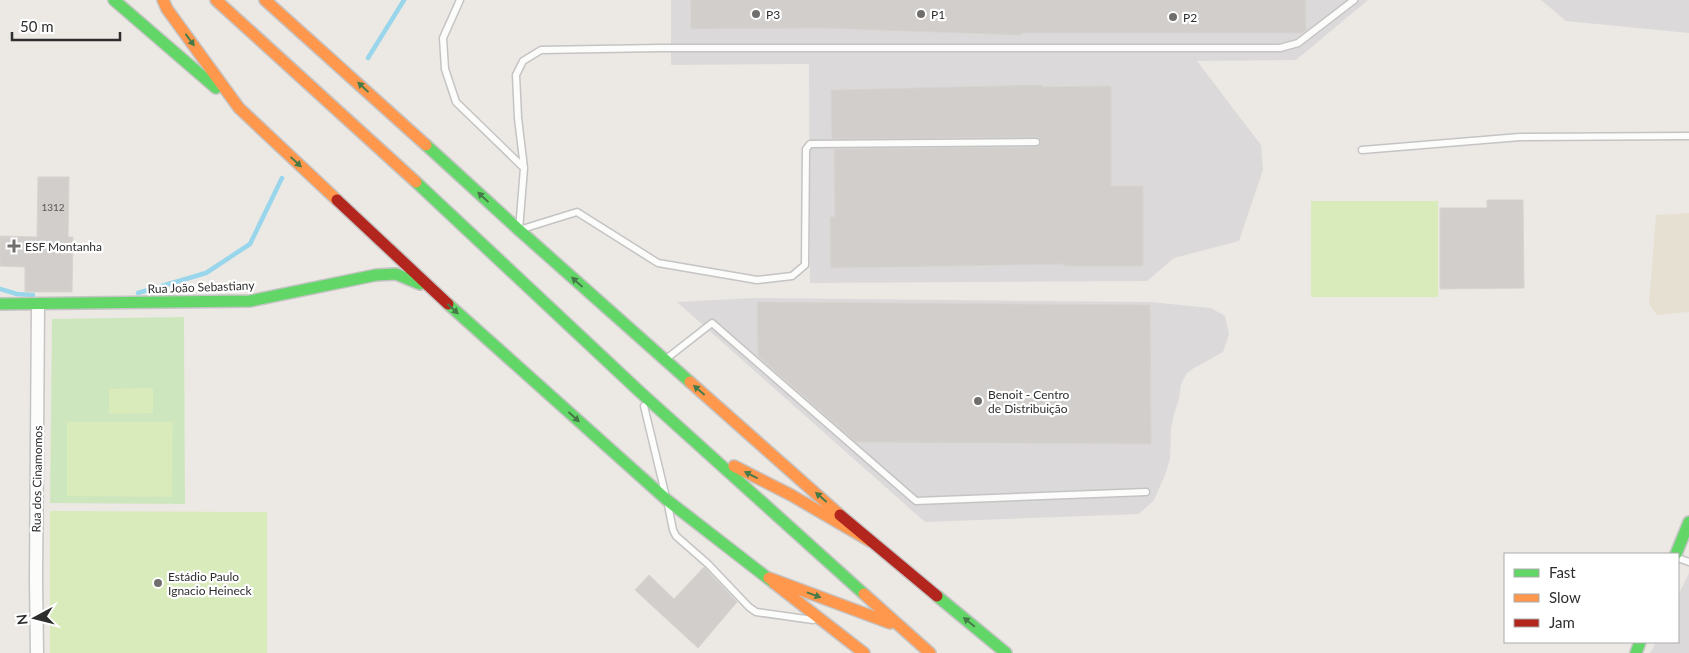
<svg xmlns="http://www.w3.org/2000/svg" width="1689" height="653" font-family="Lato,sans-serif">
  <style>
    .industrial { fill: #dcd9db }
    .education { fill: #e6e0d3 }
    .green { fill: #cee6be }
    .pitch { fill: #d9eabb }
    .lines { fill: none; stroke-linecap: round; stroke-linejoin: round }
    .stream { stroke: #99d6ec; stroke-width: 4.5 }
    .building { fill: #d1cecb; stroke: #d7d4d0 }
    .lane-casing { stroke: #c5c4c5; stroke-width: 9 }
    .street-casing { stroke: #c5c4c5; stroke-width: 15 }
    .fast-casing { stroke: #c5c4c5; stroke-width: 14 }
    .slow-casing { stroke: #c5c4c5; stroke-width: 14 }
    .jam-casing { stroke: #c5c4c5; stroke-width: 14 }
    .lane { stroke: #fcfcfb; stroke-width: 6 }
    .street { stroke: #fcfcfb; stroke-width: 12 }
    .fast { stroke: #63d668; stroke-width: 11 }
    .slow { stroke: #ff974d; stroke-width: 11 }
    .jam { stroke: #b3261e; stroke-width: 11 }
    .oneway { fill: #467a48 }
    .poi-dot { fill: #706f6e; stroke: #fff; stroke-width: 2 }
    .labels { text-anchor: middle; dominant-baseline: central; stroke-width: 4.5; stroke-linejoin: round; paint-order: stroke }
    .number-label { font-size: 10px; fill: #585857 }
    .poi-label { font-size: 12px; fill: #2e2e2e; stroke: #fff; text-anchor: start }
    .street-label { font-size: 12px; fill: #2e2e2e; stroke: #fff }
  </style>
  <rect width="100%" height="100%" fill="#ece8e4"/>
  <path class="industrial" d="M671,0h697l-72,60 -99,1 64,84 2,25 -24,71 -65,17 -27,23 -337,2 -1,-219 -138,1z
    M1541,0h148v33l-123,-12z
    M755,298l395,4 61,6 14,8 4,18 -6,18 -29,16 -7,5 -6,11 -2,15 -5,15 -3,15 -1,30 -5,16 -11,25 -15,14 -214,8 -248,-220z
    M1689,573v80h-39l6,-11h22v-46z"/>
  <path class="education" d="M1689,213v99l-32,3 -8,-11 7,-89z"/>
  <path class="green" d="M184,317l1,187 -135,-1 2,-184z"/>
  <path class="pitch" d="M1311,201h127v96h-127z
    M153,388v25l-44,1v-25z
    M67,422h106l-1,75 -105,-1z
    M50,511l217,1v141h-217z"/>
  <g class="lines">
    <path class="stream" d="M368,58l36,-58
      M0,289l17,5 16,1
      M138,293l68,-20 44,-29 32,-66"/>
  </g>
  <path class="building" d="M691,0h614l1,30 -4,3h-281v2l-200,-7 -130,1z
    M1042,85v2l69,-1v100h32v80h-79v-2l-233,4 -1,-51h5l-1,-68 202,-2 4,-2 1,-4 -2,-3 -3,-1 -204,2 -1,-49z
    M38,177h31l-1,60h5l-1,55h-47v-25l-25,-1v-30l37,1z
    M1487,200h36l1,88 -84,1v-81h47z
    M757,302l393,3 1,139 -295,-2 -98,-86z
    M704,567l33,35 -39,46 -63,-58 14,-15 25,24z"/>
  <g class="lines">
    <g class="lane-casing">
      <path id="lane" d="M460,0l-17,38 2,31 11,33 68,66
        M1036,142l-226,2 -4,5 -1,116 -13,11 -35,4 -99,-17 -81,-51 -58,18 5,-62 -6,-50 -2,-43 7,-14 18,-11 118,-2h621l18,-5 56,-43
        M1362,150l158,-13 169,-1
        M666,359l46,-36 204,178 230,-9
        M644,406l21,87
        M668,505l5,25 3,6 32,28 41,43 7,5 57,8
        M1678,558l11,4"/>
    </g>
    <g class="street-casing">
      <path id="street" d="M37,653l-1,-74 2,-274"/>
    </g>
    <g class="fast-casing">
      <path id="fast" d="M114,0l102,88
        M426,145l93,85 171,152
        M416,182l224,210 224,202
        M0,304l250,-3 126,-26 20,-1 24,10
        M448,304l219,196 107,83
        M1676,554l13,-32
        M937,596l69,57
        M1636,653l4,-11"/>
    </g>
    <g class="slow-casing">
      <path id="slow" d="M163,0l4,9 72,99 98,92
        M216,0l200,182
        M265,0l161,145
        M690,382l150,133
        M734,466l57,29 79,46
        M769,578l121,45
        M774,583l90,70
        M864,594l66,59"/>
    </g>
    <g class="jam-casing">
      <path id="jam" d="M337,200l111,104
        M840,515l97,81"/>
    </g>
    <use href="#lane" class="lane"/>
    <use href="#street" class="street"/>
    <use href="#fast" class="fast"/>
    <use href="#slow" class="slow"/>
    <use href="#jam" class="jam"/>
  </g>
  <defs><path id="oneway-solid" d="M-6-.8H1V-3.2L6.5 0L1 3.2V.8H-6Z" transform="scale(1.25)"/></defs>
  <g class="oneway">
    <use href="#oneway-solid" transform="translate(190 40) rotate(54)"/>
    <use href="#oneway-solid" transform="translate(363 87) rotate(-137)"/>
    <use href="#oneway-solid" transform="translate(296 162) rotate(43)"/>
    <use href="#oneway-solid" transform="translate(483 197) rotate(-137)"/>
    <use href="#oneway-solid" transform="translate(577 282) rotate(-138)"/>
    <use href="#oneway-solid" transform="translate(453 309) rotate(42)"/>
    <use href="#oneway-solid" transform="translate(699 390) rotate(-139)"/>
    <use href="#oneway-solid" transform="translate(574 417) rotate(42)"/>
    <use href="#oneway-solid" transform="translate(751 475) rotate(-153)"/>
    <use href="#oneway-solid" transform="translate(821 497) rotate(-139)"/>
    <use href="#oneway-solid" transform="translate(814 595) rotate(20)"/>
    <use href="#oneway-solid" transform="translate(969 622) rotate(-141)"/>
  </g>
  <g class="poi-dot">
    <circle cx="756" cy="14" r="5"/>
    <circle cx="921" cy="14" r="5"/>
    <circle cx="1173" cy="17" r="5"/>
    <path d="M11.5 238.5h5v5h5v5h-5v5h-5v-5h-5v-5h5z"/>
    <circle cx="978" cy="401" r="5"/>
    <circle cx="158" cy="583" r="5"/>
  </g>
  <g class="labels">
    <g class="number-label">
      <text x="53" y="207">1312</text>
    </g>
    <g class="poi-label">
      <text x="766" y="14">P3</text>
      <text x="931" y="14">P1</text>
      <text x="1183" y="17">P2</text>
      <text x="25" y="246">ESF Montanha</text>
      <text x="988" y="394">Benoit - Centro<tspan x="988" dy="14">de Distribuição</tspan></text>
      <text x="168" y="576">Estádio Paulo<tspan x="168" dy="14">Ignacio Heineck</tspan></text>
    </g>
    <g class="street-label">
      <text transform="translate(201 287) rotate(-2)">Rua João Sebastiany</text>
      <text transform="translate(37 479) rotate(-89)">Rua dos Cinamomos</text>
    </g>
  </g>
  <rect x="1504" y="553" width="175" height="90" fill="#ffffff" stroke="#ababab"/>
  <rect x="1514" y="569" width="25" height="8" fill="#63d668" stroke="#ababab"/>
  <text x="1549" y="578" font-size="15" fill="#2e2e2e">Fast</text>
  <rect x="1514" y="594" width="25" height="8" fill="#ff974d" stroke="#ababab"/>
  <text x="1549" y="603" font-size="15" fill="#2e2e2e">Slow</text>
  <rect x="1514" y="619" width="25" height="8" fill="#b3261e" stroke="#ababab"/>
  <text x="1549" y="628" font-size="15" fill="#2e2e2e">Jam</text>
  <g transform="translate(35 618) rotate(263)" stroke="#ffffff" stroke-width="4" paint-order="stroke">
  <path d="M0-4L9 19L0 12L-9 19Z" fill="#2e2e2e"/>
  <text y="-8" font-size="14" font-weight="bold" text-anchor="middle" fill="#2e2e2e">N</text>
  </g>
  <path d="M12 32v8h108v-8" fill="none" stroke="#2e2e2e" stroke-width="2.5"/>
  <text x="20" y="32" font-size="15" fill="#2e2e2e" stroke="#ffffff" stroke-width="4" paint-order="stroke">50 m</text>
</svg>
